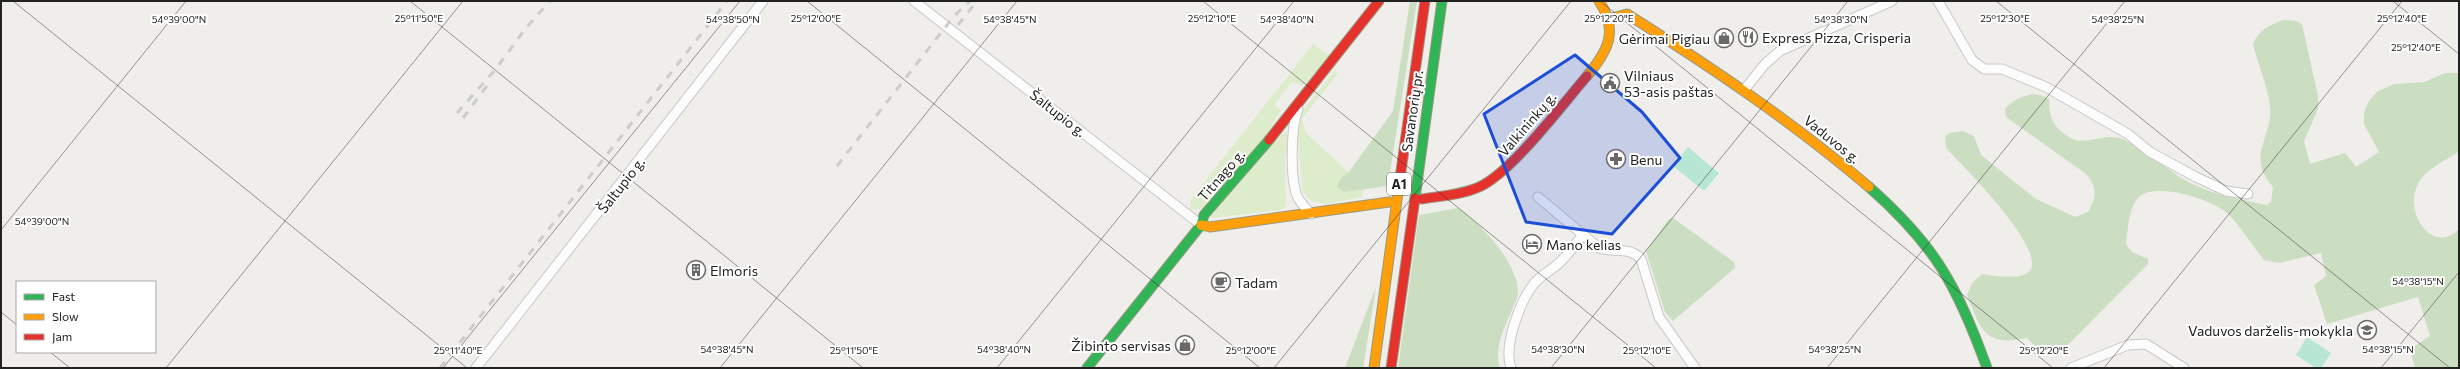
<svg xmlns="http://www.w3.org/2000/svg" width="2460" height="369" font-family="Commissioner,sans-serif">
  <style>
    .grass { fill: #ddeccb }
    .forest { fill: #cbdec1 }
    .pitch { fill: #b7e6d2 }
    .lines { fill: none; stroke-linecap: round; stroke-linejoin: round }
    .street-casing { stroke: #c9c8c7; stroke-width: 11 }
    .fast-casing { stroke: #999a82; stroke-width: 11 }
    .slow-casing { stroke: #999a82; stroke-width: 11 }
    .jam-casing { stroke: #999a82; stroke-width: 11 }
    .street { stroke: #fdfcfc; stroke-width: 9 }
    .fast { stroke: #30b455; stroke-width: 9 }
    .slow { stroke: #ff9f0a; stroke-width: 9 }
    .jam { stroke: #e5322d; stroke-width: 9 }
    .rail { stroke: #ccc; stroke-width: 3; stroke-dasharray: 8 8; stroke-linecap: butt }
    .marked { fill: #1d4ed8; fill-opacity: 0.2; stroke: #1d4ed8; stroke-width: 3; stroke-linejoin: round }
    .ticks { fill: none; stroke: #222; stroke-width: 1; stroke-opacity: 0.45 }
    .labels { text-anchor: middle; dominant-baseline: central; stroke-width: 4; stroke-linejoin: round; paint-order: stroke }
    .shield { fill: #fff; stroke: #646464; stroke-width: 1 }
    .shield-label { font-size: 13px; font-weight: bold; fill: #222 }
    .poi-label { font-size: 14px; fill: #222; stroke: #fff; text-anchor: start }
    .street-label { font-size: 14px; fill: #222; stroke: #fff }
    .ticks-label { font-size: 10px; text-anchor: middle; fill: #222; stroke: #fff; stroke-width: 4; stroke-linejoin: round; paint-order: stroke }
  </style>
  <rect width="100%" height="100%" fill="#f0eeeb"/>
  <path class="grass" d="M1313,44l17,12 -27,30 -11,-4 -18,23 7,5 -2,4 -17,28 -61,67h-11l1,-10z
    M1335,70l3,3 -36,46 4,14 43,40 -9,5 4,14 21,-5 -4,10 -34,7 -16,-3 -8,-9 -1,-6 -5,-62 2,-9z
    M1284,132l3,1 2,14 -4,9 1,50 -6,4 -67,8 -4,-2 14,-20z"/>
  <path class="forest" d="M1410,1h7l-29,184c-6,3 -34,5 -44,7l-7,-5 4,-9 8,-6 44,-61z
    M2284,20l12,1 6,3 16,72v13l-14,32 6,23 35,-11 11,14 23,-15 -15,-28v-12l5,-11 9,-10 17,-7 29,-2 21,-9h14v78c-14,11 -34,17 -42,35 -13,27 16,70 42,43v139h-44l-5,-19 20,-13 -12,-39 -91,27 -13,-39 12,-9 -5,-23 -42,10 -15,-3c-12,-15 -23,-33 -36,-46 -15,-15 -77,-34 -91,-15 -9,12 -9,31 -11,45l6,8 16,7v5l-80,81 -21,7 -11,-5 -9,-9c-43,9 -46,-8 -60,-43l5,-12 10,-9c10,2 44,7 49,-5 11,-25 -69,-104 -85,-121l-1,-11 4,-4 14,-2 11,5 7,19 55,44 39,18 13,-5c8,-15 10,-24 -2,-38l-80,-57 -1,-8c11,-12 29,-20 44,-10 0,18 4,28 20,38 16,10 33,-4 50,1 21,6 45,29 64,41 26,15 55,20 84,26l4,-3 2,-15c-28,-32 0,-49 -3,-80 -2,-21 -12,-43 -17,-62 4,-14 18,-21 31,-25z
    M1458,208c23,16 60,54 60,85 0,4 -3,10 -5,14 -7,19 -20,40 -13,61h-102l21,-153z
    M1673,218l61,44 1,6 -62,53 -8,-9 -19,-61 23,-32z
    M1376,287l-13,81h-18z"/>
  <path class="pitch" d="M1688,147l31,26 -15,18 -31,-25z
    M2307,337l24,16 -10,15h-5l-20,-13z"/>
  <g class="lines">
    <g class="street-casing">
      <path id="street" d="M914,1l287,224
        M1938,1l34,59 12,9h18l44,18 82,47 22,18 46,25 30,14 22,3
        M1745,89l20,-25 15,-13 112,-50
        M1298,109c-7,17 -8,69 -1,87 3,7 9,12 14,18
        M1538,197l61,51c15,5 30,-2 42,11l18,58 36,51
        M476,368l287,-367
        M1511,368c-8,-22 9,-66 22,-83 7,-10 18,-14 26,-22 9,-8 16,-19 24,-28
        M2071,368l57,-23 18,-1 38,24"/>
    </g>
    <g class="fast-casing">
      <path id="fast" d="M1869,187c67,59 88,99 118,181
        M1415,198l27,-197
        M1087,368l114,-143 3,-10 65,-75"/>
    </g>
    <g class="slow-casing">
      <path id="slow" d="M1608,19l19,-5c84,53 166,108 242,173
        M1587,76c21,-25 32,-45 12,-75
        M1201,225l9,2 179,-25
        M1374,368l25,-183"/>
    </g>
    <g class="jam-casing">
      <path id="jam" d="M1269,140l110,-139
        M1399,185l26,-184
        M1422,199c19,-3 39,-4 57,-12 32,-14 83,-82 108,-111
        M1391,368l24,-170"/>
    </g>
    <use href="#street" class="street"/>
    <use href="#fast" class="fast"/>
    <use href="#slow" class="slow"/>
    <use href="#jam" class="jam"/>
    <path class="rail" d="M958,25l19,-24
      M457,113l38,-43 31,-42 24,-27
      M463,118l26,-35
      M837,166l117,-150 16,-15
      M440,368l287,-367"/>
  </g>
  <path class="marked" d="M1575,55l67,57 38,46 -68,76 -86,-12 -42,-108z"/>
  <path class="ticks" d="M13,1l454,367M410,1l453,367M807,1l453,367M1203,1l453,367M1600,1l453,367M1996,1l454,367M2393,1l66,53M1,230l185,-229M1,312l16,13M50,352l20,16M166,368l297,-367M443,368l297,-367M720,368l297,-367M997,368l297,-367M1274,368l297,-367M1551,368l297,-367M1827,368l298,-367M2104,368l298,-367M2381,368l78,-96"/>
  <defs>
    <g id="restaurant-ring" transform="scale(1)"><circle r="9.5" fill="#fff" stroke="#6a6968" stroke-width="1.5"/><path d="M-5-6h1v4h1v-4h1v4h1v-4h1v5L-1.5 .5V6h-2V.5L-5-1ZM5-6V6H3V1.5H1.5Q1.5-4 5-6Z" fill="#6a6968"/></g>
    <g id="shop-ring" transform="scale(1)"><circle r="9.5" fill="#fff" stroke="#6a6968" stroke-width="1.5"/><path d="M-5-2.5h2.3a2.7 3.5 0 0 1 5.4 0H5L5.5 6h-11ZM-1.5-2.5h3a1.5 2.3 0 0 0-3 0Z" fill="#6a6968"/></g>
    <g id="civic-ring" transform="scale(1)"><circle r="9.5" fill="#fff" stroke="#6a6968" stroke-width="1.5"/><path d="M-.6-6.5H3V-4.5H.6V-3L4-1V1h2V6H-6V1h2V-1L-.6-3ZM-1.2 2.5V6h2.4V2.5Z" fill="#6a6968"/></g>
    <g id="pharmacy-ring" transform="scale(1)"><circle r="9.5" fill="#fff" stroke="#6a6968" stroke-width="1.5"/><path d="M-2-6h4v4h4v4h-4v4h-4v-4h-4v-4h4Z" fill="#6a6968"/></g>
    <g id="hotel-ring" transform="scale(1)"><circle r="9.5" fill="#fff" stroke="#6a6968" stroke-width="1.5"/><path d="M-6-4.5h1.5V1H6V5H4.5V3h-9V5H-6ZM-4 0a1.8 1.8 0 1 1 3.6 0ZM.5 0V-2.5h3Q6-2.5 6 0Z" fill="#6a6968"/></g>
    <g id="building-ring" transform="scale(1)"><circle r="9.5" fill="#fff" stroke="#6a6968" stroke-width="1.5"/><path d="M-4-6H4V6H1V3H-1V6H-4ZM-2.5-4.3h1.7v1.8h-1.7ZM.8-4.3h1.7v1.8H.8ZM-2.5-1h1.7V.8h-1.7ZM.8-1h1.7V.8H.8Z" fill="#6a6968"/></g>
    <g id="cafe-ring" transform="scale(1)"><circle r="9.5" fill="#fff" stroke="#6a6968" stroke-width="1.5"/><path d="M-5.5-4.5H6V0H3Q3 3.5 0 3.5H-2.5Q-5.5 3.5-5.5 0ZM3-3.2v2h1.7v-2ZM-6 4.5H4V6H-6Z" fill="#6a6968"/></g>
    <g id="school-ring" transform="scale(1)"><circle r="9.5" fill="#fff" stroke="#6a6968" stroke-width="1.5"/><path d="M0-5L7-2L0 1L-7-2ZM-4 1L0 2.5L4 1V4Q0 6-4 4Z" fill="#6a6968"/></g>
  </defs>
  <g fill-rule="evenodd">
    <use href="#restaurant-ring" x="1748" y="37"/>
    <use href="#shop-ring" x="1724" y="38"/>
    <use href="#civic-ring" x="1610" y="83"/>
    <use href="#pharmacy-ring" x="1616" y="159"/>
    <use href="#hotel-ring" x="1532" y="244"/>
    <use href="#building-ring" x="696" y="270"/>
    <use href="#cafe-ring" x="1221" y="282"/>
    <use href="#school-ring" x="2367" y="330"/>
    <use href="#shop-ring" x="1185" y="345"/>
  </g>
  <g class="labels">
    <rect class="shield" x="1387" y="173" width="24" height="22" rx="3"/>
    <g class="shield-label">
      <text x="1399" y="184">A1</text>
    </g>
    <g class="poi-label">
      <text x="1762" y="37">Express Pizza, Crisperia</text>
      <text x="1710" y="38" text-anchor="end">Gėrimai Pigiau</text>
      <text x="1624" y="75">Vilniaus<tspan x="1624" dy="16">53-asis paštas</tspan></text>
      <text x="1630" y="159">Benu</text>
      <text x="1546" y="244">Mano kelias</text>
      <text x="710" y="270">Elmoris</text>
      <text x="1235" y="282">Tadam</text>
      <text x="2353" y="330" text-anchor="end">Vaduvos darželis-mokykla</text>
      <text x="1171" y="345" text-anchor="end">Žibinto servisas</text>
    </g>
    <g class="street-label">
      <text transform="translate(1412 111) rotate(-82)">Savanorių pr.</text>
      <text transform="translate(1058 113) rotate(38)">Šaltupio g.</text>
      <text transform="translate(1527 124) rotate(-49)">Valkininkų g.</text>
      <text transform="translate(1832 139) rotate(39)">Vaduvos g.</text>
      <text transform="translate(1221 175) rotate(-49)">Titnago g.</text>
      <text transform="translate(621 185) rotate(-52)">Šaltupio g.</text>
    </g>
  </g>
  <g class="ticks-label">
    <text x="2402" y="22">25°12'40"E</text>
    <text x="419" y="22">25°11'50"E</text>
    <text x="816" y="22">25°12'00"E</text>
    <text x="1212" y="22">25°12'10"E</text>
    <text x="1609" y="22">25°12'20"E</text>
    <text x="2005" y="22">25°12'30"E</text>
    <text x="179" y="23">54°39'00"N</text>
    <text x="733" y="23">54°38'50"N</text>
    <text x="1010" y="23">54°38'45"N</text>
    <text x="1287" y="23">54°38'40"N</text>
    <text x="1841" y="23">54°38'30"N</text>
    <text x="2118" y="23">54°38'25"N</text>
    <text x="2416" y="51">25°12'40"E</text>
    <text x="42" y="225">54°39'00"N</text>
    <text x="2418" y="285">54°38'15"N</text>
    <text x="727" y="353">54°38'45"N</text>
    <text x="1004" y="353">54°38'40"N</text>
    <text x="1558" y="353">54°38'30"N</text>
    <text x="1835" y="353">54°38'25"N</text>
    <text x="2388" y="353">54°38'15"N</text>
    <text x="458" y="354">25°11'40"E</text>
    <text x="854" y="354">25°11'50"E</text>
    <text x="1251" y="354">25°12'00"E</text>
    <text x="1647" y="354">25°12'10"E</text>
    <text x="2044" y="354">25°12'20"E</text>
  </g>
  <rect width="2460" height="369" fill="none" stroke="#222222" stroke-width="4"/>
  <rect x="16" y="281" width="140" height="72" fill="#ffffff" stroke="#a7a7a7"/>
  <rect x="24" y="294" width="20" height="6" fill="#30b455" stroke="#a7a7a7"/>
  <text x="52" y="301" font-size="12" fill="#222222">Fast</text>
  <rect x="24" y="314" width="20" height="6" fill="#ff9f0a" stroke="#a7a7a7"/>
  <text x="52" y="321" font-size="12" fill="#222222">Slow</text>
  <rect x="24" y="334" width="20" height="6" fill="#e5322d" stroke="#a7a7a7"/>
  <text x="52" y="341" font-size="12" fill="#222222">Jam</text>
</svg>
